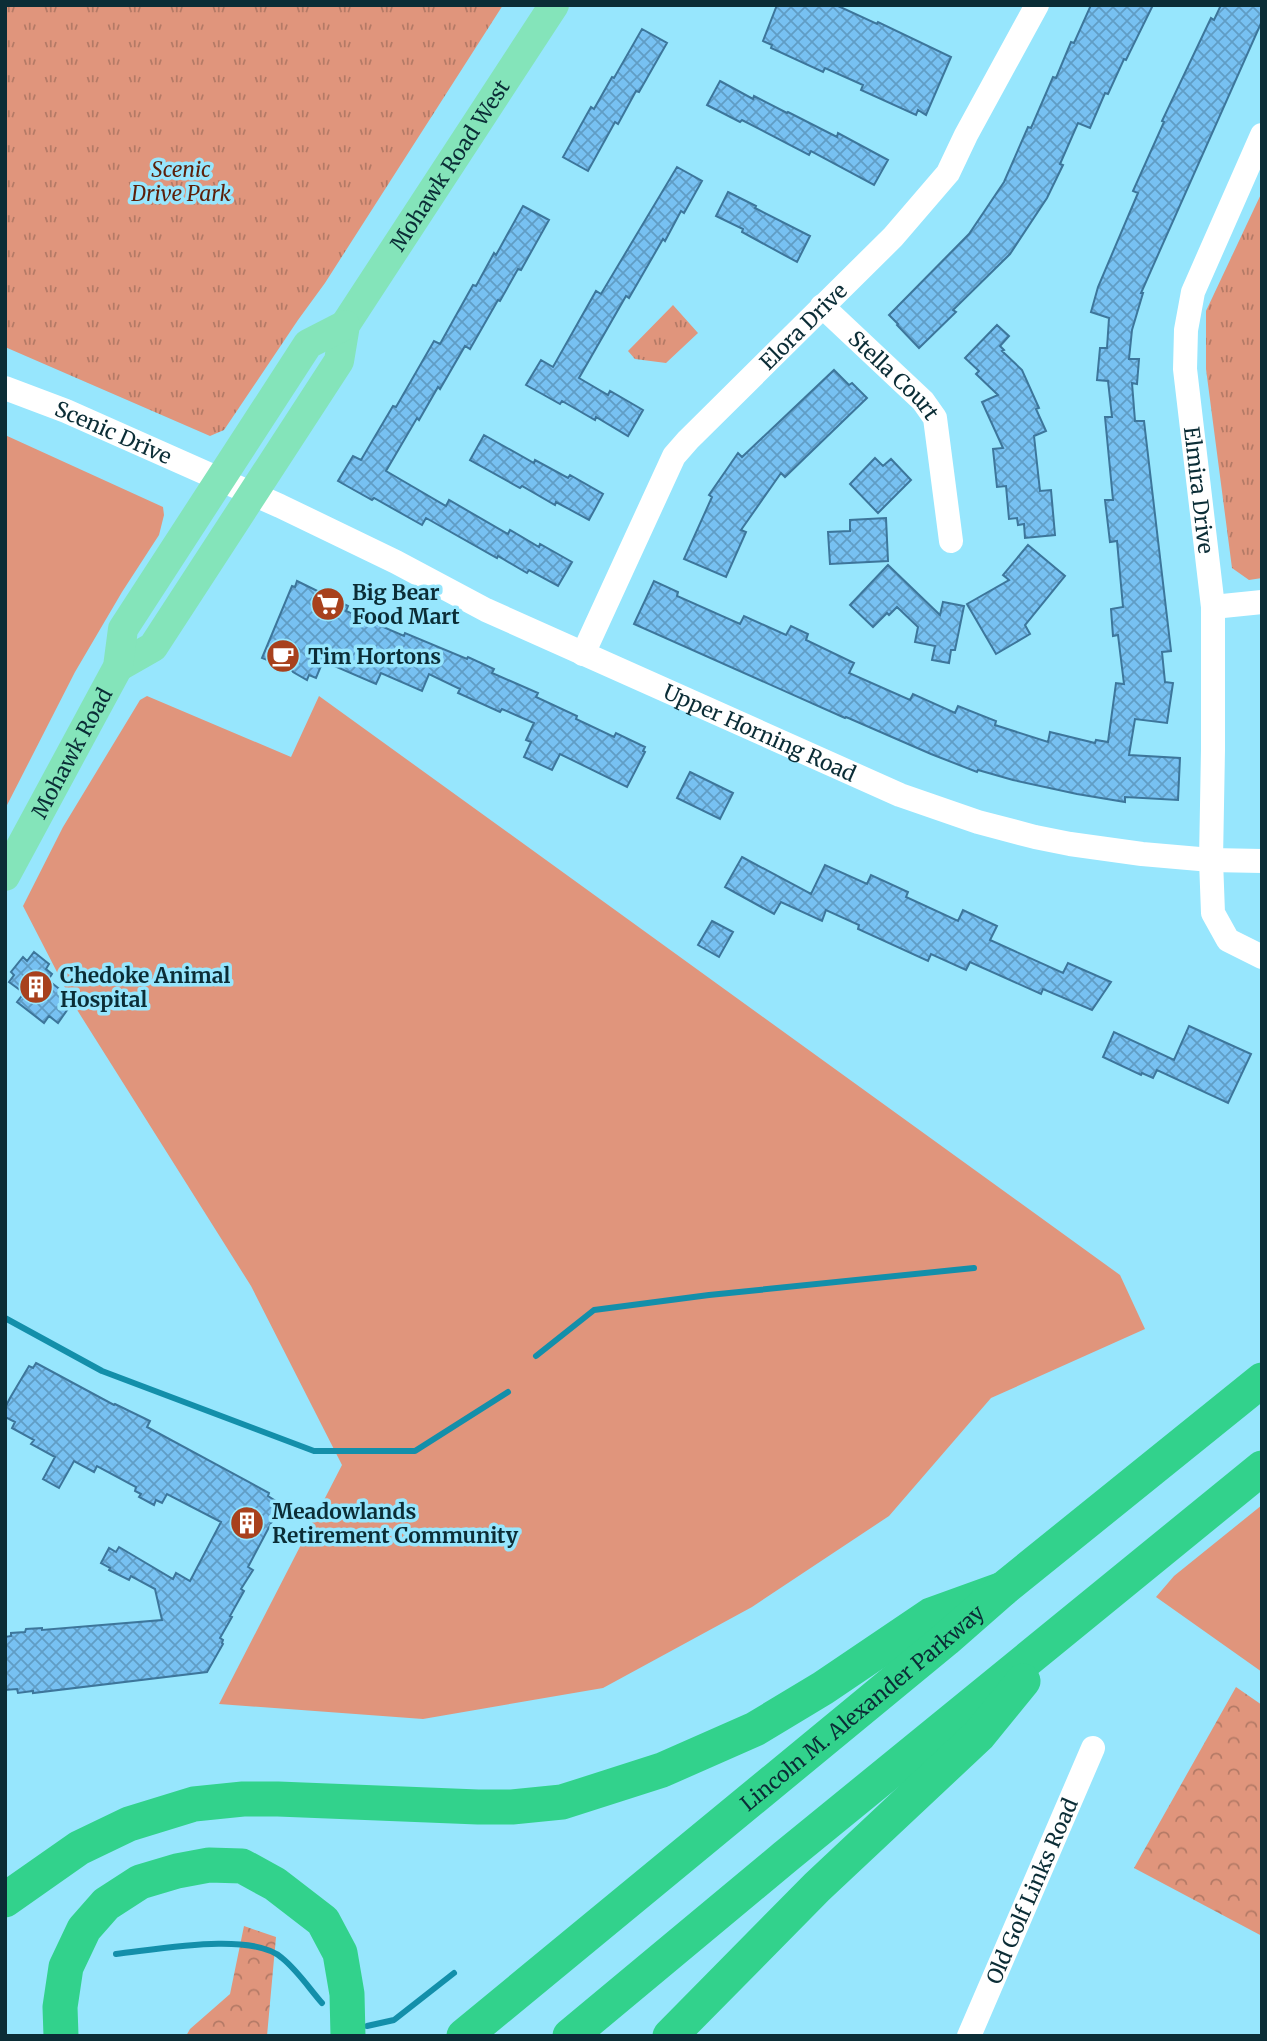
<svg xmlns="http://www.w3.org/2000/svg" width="1267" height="2041" font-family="Merriweather,serif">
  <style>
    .green { fill: #e0957c }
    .forest { fill: url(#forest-crowns) }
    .park { fill: url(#park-tufts) }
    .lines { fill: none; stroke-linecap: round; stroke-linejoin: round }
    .stream { stroke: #138faa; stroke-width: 6 }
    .building { fill: url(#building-cross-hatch); stroke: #3d769b; stroke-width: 2 }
    .minor { stroke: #fff; stroke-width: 24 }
    .major { stroke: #84e4ba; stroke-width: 30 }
    .highway { stroke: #32d28c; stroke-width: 35 }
    .labels { text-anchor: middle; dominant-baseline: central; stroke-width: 7; stroke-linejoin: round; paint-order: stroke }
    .street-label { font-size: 21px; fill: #0b2d36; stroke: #97e6fd }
    .park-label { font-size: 21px; font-style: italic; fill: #5c1f09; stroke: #97e6fd }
    .poi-label { font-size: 21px; font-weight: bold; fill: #0b2d36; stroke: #97e6fd; text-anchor: start }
  </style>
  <defs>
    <pattern id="forest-crowns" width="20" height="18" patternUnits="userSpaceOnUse" patternTransform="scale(1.75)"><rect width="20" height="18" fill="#e0957c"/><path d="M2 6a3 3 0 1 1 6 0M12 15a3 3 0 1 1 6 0" fill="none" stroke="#b47a66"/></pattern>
    <pattern id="park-tufts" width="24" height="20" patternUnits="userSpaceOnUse" patternTransform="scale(1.75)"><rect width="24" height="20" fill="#e0957c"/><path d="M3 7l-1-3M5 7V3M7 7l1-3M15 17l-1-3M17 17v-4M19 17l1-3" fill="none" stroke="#b47a66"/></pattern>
    <pattern id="building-cross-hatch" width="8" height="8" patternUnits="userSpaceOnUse" patternTransform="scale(1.75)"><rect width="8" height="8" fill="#77c1f2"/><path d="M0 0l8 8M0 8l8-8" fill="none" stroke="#609dc5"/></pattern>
  </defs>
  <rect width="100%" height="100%" fill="#97e6fd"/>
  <path class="green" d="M5,435l158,72 1,8 -5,20 -37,57 -47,80 -70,137z
    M147,696l144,61 28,-61 801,579 25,54 -154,69 -102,118 -137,91 -149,81 -180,31 -204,-15 123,-239 -91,-179 -177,-281 -51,-99 40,-79 77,-127z
    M1262,1505v167l-106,-75 18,-21z"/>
  <path class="forest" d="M1236,1687l26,18v231l-128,-68z
    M244,1926l32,11 -9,99h-81l4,-7 40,-35z"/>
  <path class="park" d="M5,5h498l-178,278 -27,37 -74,110 -14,6 -205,-89z
    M1262,192v386l-13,2 -17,-12 -26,-199v-58z
    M673,305l25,28 -32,30 -31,-4 -7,-8z"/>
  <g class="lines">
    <path class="stream" d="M5,1318l97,53 212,80h101l93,-59
      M536,1356l58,-46 115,-15 265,-27
      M116,1954c39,-4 136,-23 166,4 15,12 27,30 40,45
      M367,2026l27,-6 60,-47"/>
  </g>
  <path class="building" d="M777,5h59l41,19 1,-2 73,35 -25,58 -8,-5 -2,5 -55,-25 2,-5 -9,-4 -29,-13 -2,4 -52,-24 1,-3 -9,-4z
    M1091,5h62l-27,55 -2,-1 -16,35 -3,-1 -15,35 -12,-5 -18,41 3,1 -16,33 -37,56 -57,56 3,2 -37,36 -22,-23 1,-1 -9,-9 80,-81 35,-52 24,-55 3,1 22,-51 3,1 15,-36 3,1z
    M1221,5h41v16l-121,272h2l-11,37 -3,29h10l-2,25 -5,-1 3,38h9l27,230 -9,1 3,30 8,1 -6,40 -32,-4 -6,36 51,3 -2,42 -53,-3v5l-48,-8 -64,-14 -35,-10 -1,2 -46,-18 -85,-37 -1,1 -211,-94 20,-43 24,11 -1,4 63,28 4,-8 42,19 5,-9 17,8 -2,6 48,23 -5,10 61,27 3,-6 42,19 3,-7 38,15 -1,4 53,17 2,-10 45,11 1,-3 12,2 8,-59 8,1 -6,-49 -5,1 -2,-27 12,-2 -6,-66 -7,1 -5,-42h8l-8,-83h7l-4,-36 -11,-1 3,-32h7l2,-30 -18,-6 7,-25 40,-94 -5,-2 31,-69 -2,-1 49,-103 3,2z
    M642,29l25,14 -28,49 -3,-1 -18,33 -3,-2 -27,49 -25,-14 28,-50 3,2 18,-32 2,1z
    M720,81l33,18 1,-3 33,17 1,-1 49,25 1,-4 50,27 -14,25 -63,-34 -2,4 -67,-35 -2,2 -33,-17z
    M677,167l25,14 -18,32 -3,-2 -16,30 -2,-2 -34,59 -3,-2 -47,82 29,17 2,-4 33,19 -15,26 -32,-19 -1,3 -33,-19 -2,3 -34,-19 15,-25 12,7 43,-76 5,3z
    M728,192l28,14 -1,2 55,28 -13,26 -55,-30 1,-3 -27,-13z
    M523,206l26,14 -28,50 -3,-1 -18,32 -2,-1 -28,49 -5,-3 -25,43 -2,-2 -19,33 -2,-2 -31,53 60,35 3,-6 59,34 2,-4 29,17 1,-3 32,18 -14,24 -29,-16 -2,3 -29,-17 -1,2 -71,-40 -4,7 -48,-27 -2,2 -34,-19 15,-25 8,4 32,-54 3,1 38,-66 6,3 33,-59 3,1 18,-33 2,2z
    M997,325l12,11 -9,10 4,4 -2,1 20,19 17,38 -3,1 10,22 -12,5 6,55 11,-1 4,45 -30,3 -1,-14 -6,1 -1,-7 -8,1 -3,-33 -9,1 -4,-38 10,-1 -21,-46 16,-7 -22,-21 3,-3 -14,-13z
    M834,370l15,15 3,-2 15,15 -82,79 -4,-4 -40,57 5,2 -20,45 -42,-18 28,-62 -3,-2 29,-42 4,4z
    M484,435l50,28 1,-3 33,18 2,-3 33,19 -14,26 -33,-18 -1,3 -33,-19 -2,2 -50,-28z
    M875,458l8,8 8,-7 20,21 -33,33 -28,-29z
    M886,518l2,43 -58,3 -2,-32 22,-1v-11z
    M1028,545l37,31 -40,49 5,9 -34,20 -29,-50 42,-24 -6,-5z
    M888,565l52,50 3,-13 21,4 -9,44h-4l-2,13 -17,-3 3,-14 -20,-4 3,-15 -21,-20 -8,8 -2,-2 -14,14 -23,-22z
    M297,581l51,25 -2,5 58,25 1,-3 62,26 1,-2 26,12 -2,4 46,20 -2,4 41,19 -1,3 38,18 2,-4 29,14 -2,4 2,1 -18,35 -67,-33 -8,16 -28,-13 7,-15 -5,-2 8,-17 -32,-14 -2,3 -42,-19 2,-4 -31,-15 -7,17 -41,-18 -5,11 -53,-23 -7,17 -7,-3 -2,5 -14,-8 -2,-3 -29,-11 30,-72 3,1z
    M690,772l43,21 -13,26 -43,-21z
    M742,857l69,37 14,-29 42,19 4,-9 37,17 -2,5 52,24 5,-11 34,16 -7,14 73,33 5,-10 43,19 -19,28 -49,-21 -2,5 -71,-32 -4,8 -35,-16 -3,7 -70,-32 1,-4 -33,-15 -4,11 -41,-19 -7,12 -49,-27z
    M712,921l21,11 -14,25 -21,-12z
    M34,952l15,12 -3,5 6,5 -4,6 19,15 -5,5 8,6 -12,17 -9,-7 -5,7 -27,-21 7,-9 -15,-11 5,-7 -3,-3 12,-15 4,4z
    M1189,1026l62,28 -23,49 -71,-33 -4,8 -11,-5 -1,2 -38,-18 11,-25 60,28z
    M36,1363l78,42 1,-1 35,17 -3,6 122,66 -1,3 11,7 -5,10 2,1 -28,53 5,3 -12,19 3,2 -14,25 2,1 -12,21 3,2 -1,3 1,1 -16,28 -174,21v-2l-15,2 -1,-4 -12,1v-53l6,-1v-3l14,-1 1,-3 16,-1v2l120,-10 -7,-31 -24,-13 -2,4 -20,-10 1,-2 -9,-5 8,-15 7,4 3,-5 54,32 3,-6 14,8 31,-59 -54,-28 -5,9 -6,-3 -2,5 -15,-8 2,-3 -6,-3 1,-4 -39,-21 -3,6 -20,-11 -15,27 -16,-9 12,-22 -24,-13 3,-4 -22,-12 3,-6 -10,-5v-9l5,-10 19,-32 4,2z"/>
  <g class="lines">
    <g class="minor">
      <path id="s1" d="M1262,135l-69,157 -7,38 -1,39 28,238v143l-2,110 2,53 15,27 34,17"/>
      <path id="s2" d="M822,306l101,95 12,17 16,123"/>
      <path id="s3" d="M5,388l61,23 214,95 116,56 90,48 414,185 78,27 57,15 35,7 72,10 69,6 51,1"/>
      <path d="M1213,607l49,-5"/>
      <path id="s4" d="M583,654l91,-198 14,-16 205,-203 55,-64 18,-38 71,-130"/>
      <path id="s5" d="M969,2036l124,-288"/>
    </g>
    <g class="major">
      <path id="s6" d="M118,667l35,-20 186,-286 6,-36 209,-320"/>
      <path id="s7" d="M5,876l113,-209 5,-38 185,-285 37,-19"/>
    </g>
    <g class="highway">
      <path d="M5,1900l74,-52 50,-24 65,-20 49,-5h35l200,8h34l50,-5 100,-32 93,-41 68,-41 108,-73 72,-26"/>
      <path d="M61,2036l-1,-29 6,-40 18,-38 22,-25 34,-22 37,-11 32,-6 33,1 33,18 48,37 17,32 7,41 1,42"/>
      <path id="s8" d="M464,2036l482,-397 57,-50 259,-209"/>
      <path d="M570,2036l215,-179 477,-389"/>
      <path d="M670,2036l147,-149 162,-152 44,-54"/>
    </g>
  </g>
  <defs>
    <g id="supermarket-disc" transform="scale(1.75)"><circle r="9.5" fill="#a8411d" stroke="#97e6fd"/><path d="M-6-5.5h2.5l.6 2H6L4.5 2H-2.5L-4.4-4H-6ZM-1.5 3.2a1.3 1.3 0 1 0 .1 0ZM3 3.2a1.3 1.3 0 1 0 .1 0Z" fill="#fff"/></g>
    <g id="cafe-disc" transform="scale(1.75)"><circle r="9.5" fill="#a8411d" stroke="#97e6fd"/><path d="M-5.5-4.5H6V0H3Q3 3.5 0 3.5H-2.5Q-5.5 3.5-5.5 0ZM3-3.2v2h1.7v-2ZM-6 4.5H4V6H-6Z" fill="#fff"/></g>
    <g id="building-disc" transform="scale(1.75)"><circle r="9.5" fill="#a8411d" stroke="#97e6fd"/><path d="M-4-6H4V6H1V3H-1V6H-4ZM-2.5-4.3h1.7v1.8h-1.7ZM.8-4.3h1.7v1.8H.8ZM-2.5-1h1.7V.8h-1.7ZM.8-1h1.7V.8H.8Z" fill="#fff"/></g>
  </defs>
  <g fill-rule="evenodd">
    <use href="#supermarket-disc" x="328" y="604"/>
    <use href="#cafe-disc" x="283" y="656"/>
    <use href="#building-disc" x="36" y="987"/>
    <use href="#building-disc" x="247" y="1523"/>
  </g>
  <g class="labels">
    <g class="street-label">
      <text stroke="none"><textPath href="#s6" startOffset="609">Mohawk Road West</textPath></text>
      <text stroke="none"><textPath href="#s4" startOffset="401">Elora Drive</textPath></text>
      <text stroke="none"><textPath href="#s2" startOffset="100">Stella Court</textPath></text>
      <text stroke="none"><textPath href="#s3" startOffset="117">Scenic Drive</textPath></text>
      <text stroke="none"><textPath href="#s1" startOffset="371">Elmira Drive</textPath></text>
      <text stroke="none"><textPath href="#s3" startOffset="830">Upper Horning Road</textPath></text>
      <text stroke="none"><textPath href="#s7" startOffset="140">Mohawk Road</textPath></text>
      <text stroke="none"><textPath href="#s8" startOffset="516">Lincoln M. Alexander Parkway</textPath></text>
      <text stroke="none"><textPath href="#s5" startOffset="158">Old Golf Links Road</textPath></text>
    </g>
    <g class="park-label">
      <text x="181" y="169">Scenic<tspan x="181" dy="24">Drive Park</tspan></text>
    </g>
    <g class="poi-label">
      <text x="352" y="592">Big Bear<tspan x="352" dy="24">Food Mart</tspan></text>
      <text x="308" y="656">Tim Hortons</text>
      <text x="60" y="975">Chedoke Animal<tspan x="60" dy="24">Hospital</tspan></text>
      <text x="272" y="1511">Meadowlands<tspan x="272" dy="24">Retirement Community</tspan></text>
    </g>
  </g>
  <rect width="1267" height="2041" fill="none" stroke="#0b2d36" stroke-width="14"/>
</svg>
